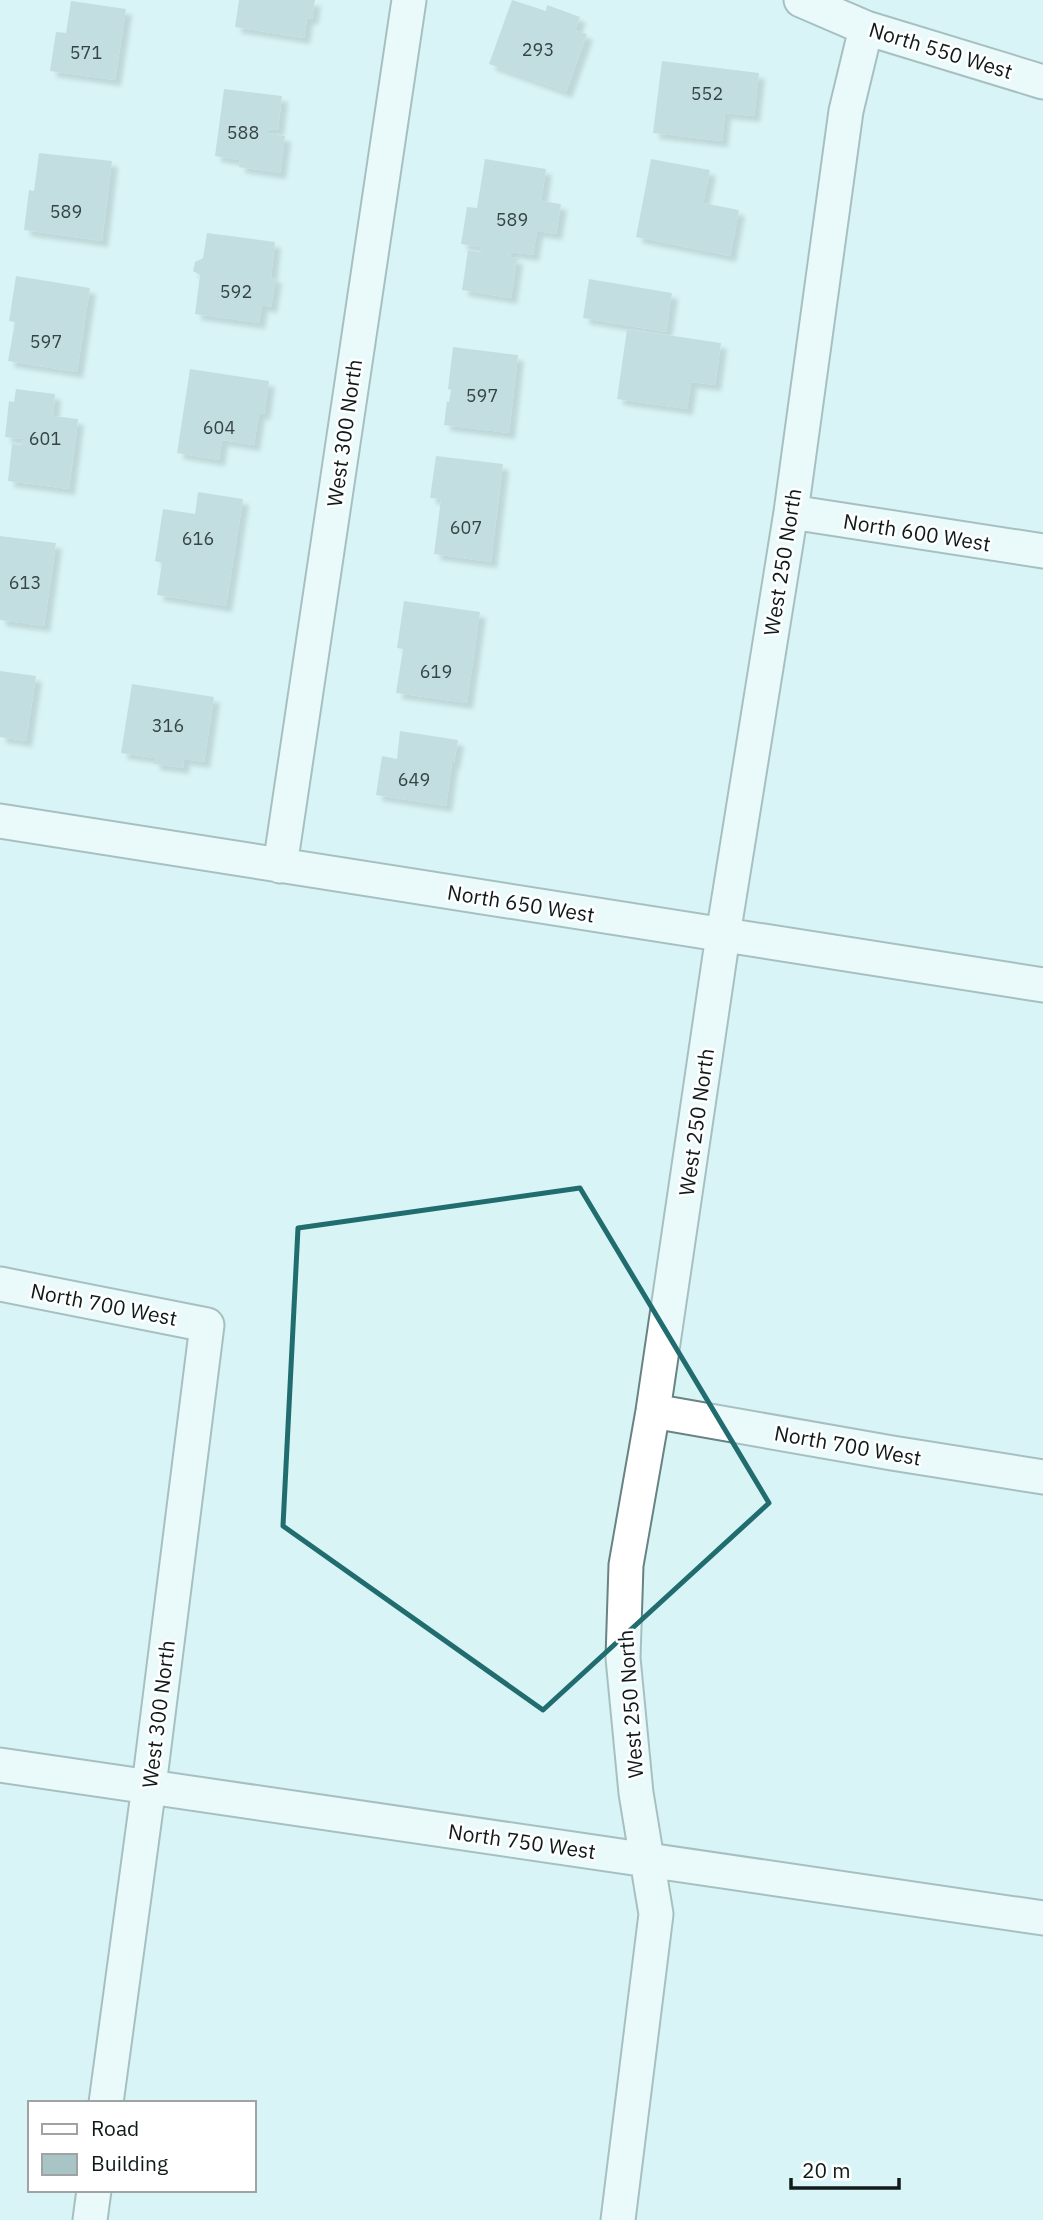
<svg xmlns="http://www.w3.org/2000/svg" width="1043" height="2220" font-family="'IBM Plex Sans',sans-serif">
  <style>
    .building { fill: #a9c4c5; filter: url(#shadow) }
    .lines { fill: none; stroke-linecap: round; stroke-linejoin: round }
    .street-casing { stroke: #698283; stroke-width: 37 }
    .street { stroke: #fff; stroke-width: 33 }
    .marked { fill: none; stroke: #206c6f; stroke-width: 5; stroke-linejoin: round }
    .labels { text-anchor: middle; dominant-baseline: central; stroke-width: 5; stroke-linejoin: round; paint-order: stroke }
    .number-label { font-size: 18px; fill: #364445 }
    .street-label { font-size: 21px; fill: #101a1a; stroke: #fff }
  </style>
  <defs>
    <filter id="shadow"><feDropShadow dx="6" dy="6" stdDeviation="2" flood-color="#0004"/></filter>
  </defs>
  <rect width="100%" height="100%" fill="#d8f4f5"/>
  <path class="building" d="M239,0h76l-3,19 -5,-1 -3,20 -69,-11z
    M512,0l34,11 1,-6 33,12 -5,13 12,4 -21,58 -77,-28z
    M71,1l55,8 -11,71 -65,-9 6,-39 10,1z
    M662,61l97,12 -5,43 -29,-3 -3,28 -69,-8z
    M224,89l58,7 -4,34 -10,-1v4l17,3 -5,37 -41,-6 1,-7 -25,-4z
    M39,153l73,8 -10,80 -78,-11 5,-40 5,1z
    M485,159l61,10 -5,32 20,3 -5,30 -19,-3 -4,24 -22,-3 -1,5 7,1 -6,40 -49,-8 6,-40 12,2 1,-5 -20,-3 6,-37 10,1z
    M651,159l59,11 -7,33 36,7 -9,46 -94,-19z
    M207,233l68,9 -4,35h5l-5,30 -9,-2 -3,18 -64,-9 5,-39 -7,-4 2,-9 8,-4z
    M16,276l74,12 -13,84 -69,-11 7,-39 -6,-1z
    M589,279l83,14 -6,39 -83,-14z
    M627,329l94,14 -6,42 -24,-3 -4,27 -70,-10z
    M453,347l65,8 -9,78 -65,-8 3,-24 2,1 2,-12 -3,-1z
    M190,369l79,12 -5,33 -5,-1 -5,32 -32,-5 -3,20 -42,-7z
    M16,389l39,5 -2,22 25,3 -9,70 -61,-8 4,-37 10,1 1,-6 -18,-2 4,-36 5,1z
    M436,456l67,8 -12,98 -57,-8 7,-55 -11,-1z
    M198,492l45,7 -17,107 -69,-11 5,-32 -7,-2 8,-52 32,5z
    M0,536l56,7 -12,83 -44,-6z
    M404,601l76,11 -13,91 -71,-10 7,-44 -6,-1z
    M0,671l36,5 -10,65 -26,-4z
    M132,684l82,13 -10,65 -20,-3 -1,9 -29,-4v-6l-33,-5z
    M400,731l58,9 -4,23h-2l-6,43 -70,-11 6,-39 15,3z"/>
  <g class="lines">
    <g class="street-casing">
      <path id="street" d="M801,0l65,28 177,54
        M791,512l252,39
        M0,821l1043,164
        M280,866l129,-866
        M0,1284l207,41 -58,461 -43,317
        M653,1411l239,42 151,24
        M0,1765l1043,153
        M90,2220l4,-30
        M618,2220l38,-306 -20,-121 -13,-135 3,-93 27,-154 70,-476 68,-423 55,-401 20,-83"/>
    </g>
    <use href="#street" class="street"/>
  </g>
  <path d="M0 0H1043V2220H0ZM580,1188l189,315 -226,207 -260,-184 15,-298z" fill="#d8f4f5" fill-opacity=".55" fill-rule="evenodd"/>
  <path class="marked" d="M580,1188l189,315 -226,207 -260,-184 15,-298z"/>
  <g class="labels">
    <g class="number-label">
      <text x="538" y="49">293</text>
      <text x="86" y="52">571</text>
      <text x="707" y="93">552</text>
      <text x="243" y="132">588</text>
      <text x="66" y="211">589</text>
      <text x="512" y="219">589</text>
      <text x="236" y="291">592</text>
      <text x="46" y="341">597</text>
      <text x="482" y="395">597</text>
      <text x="219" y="427">604</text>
      <text x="45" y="438">601</text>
      <text x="466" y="527">607</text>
      <text x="198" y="538">616</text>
      <text x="25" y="582">613</text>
      <text x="436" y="671">619</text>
      <text x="168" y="725">316</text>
      <text x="414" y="779">649</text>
    </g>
    <g class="street-label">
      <text transform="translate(941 50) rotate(17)">North 550 West</text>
      <text transform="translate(344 433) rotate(-82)">West 300 North</text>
      <text transform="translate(917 532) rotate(9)">North 600 West</text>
      <text transform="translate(782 562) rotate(-81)">West 250 North</text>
      <text transform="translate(521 903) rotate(9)">North 650 West</text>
      <text transform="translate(696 1122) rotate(-82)">West 250 North</text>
      <text transform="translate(104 1304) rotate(11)">North 700 West</text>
      <text transform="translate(848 1445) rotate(10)">North 700 West</text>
      <text transform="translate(630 1704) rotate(-94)">West 250 North</text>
      <text transform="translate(158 1714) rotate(-83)">West 300 North</text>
      <text transform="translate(522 1841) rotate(8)">North 750 West</text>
    </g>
  </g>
  <rect x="28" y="2101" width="228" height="91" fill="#ffffff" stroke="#9fa3a3" stroke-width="2"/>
  <rect x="42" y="2124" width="35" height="10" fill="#ffffff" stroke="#9fa3a3" stroke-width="2"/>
  <text x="91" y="2136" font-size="21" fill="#101a1a">Road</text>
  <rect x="42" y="2154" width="35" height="21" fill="#a9c4c5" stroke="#9fa3a3" stroke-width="2"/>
  <text x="91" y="2171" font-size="21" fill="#101a1a">Building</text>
  <path d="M791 2178v10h108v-10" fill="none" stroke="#101a1a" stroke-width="3.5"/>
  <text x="802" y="2178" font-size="21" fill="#101a1a" stroke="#ffffff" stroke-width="5" paint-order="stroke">20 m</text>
</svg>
